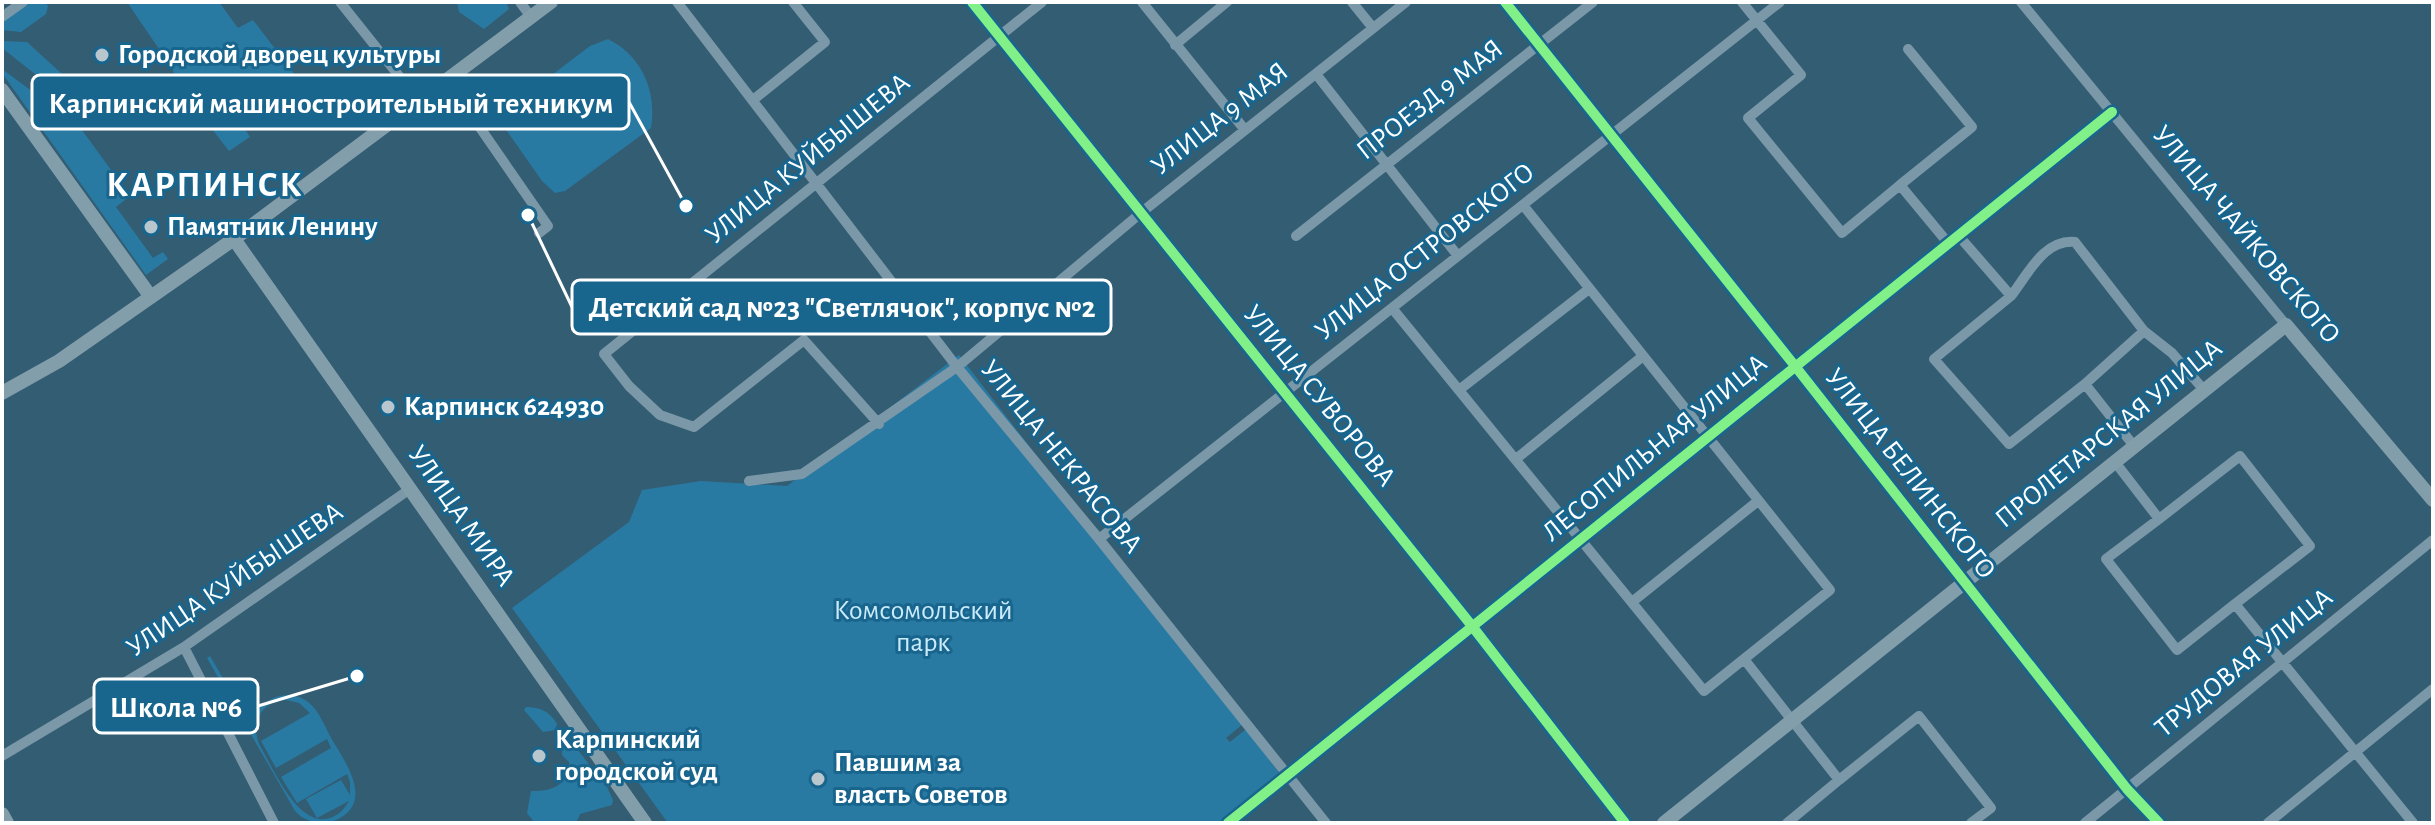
<svg xmlns="http://www.w3.org/2000/svg" width="2435" height="825" font-family="'Alegreya Sans',sans-serif">
  <style>
    .green { fill: #297aa3; fill-rule: evenodd }
    .lines { fill: none; stroke-linecap: round; stroke-linejoin: round }
    .street { stroke: #7a98a7; stroke-width: 10 }
    .secondary { stroke: #829eab; stroke-width: 14 }
    .cycleway-casing { stroke: #18658e; stroke-width: 15 }
    .cycleway { stroke: #82f089; stroke-width: 10 }
    .poi-dot { fill: #b8c6ce; stroke: #18658e; stroke-width: 3 }
    .labels { text-anchor: middle; dominant-baseline: central; stroke-width: 6; stroke-linejoin: round; paint-order: stroke }
    .poi-label { font-size: 28px; font-weight: bold; fill: #fff; stroke: #18658e; text-anchor: start }
    .street-label { font-size: 28px; fill: #fff; stroke: #18658e }
    .park-label { font-size: 28px; fill: #caebfb; stroke: #18658e }
    .district-label { font-size: 36px; font-weight: bold; letter-spacing: 2px; fill: #fff; stroke: #18658e }
    .leader { fill: none; stroke: #fff; stroke-width: 3 }
    .callout-dot { fill: #fff; stroke: #18658e; stroke-width: 3 }
    .callout { fill: #18658e; stroke: #fff; stroke-width: 3 }
    .callout-label { font-size: 30px; text-anchor: middle; font-weight: bold; fill: #fff }
  </style>
  <rect width="100%" height="100%" fill="#335d73"/>
  <path class="green" d="M28,2h17l3,4 -2,8 -25,18 -19,-2v-9z
    M127,2h92l19,26 15,-8 59,77 -4,2 -27,-12 -44,30 13,20 -21,14 -51,-66 -6,-17z
    M457,2h49l3,7 -25,20 -25,-17z
    M608,39c34,17 49,52 43,89l-86,63 -10,2 -13,-12 -42,-60 3,-9 87,-66z
    M2,41l25,1 46,42 27,41 -98,-77z
    M2,69l77,57 51,70 -14,11 37,51 10,-6 5,7 -22,16 -144,-202z
    M959,355l284,369 -17,14 4,4 16,-13 37,49 -58,45h-557l-156,-215 117,-86 13,-32 59,-9 86,5z
    M210,656l40,69c7,-24 36,-40 58,-23 11,8 17,25 23,36 15,25 45,66 3,83 -15,4 -29,1 -39,-10l-88,-153zM282,699l17,4 11,10 -49,28 15,27 51,-29 4,9 -50,29 16,26 50,-29 3,8v13l-9,-15 -35,19 11,19 32,-17c-5,9 -12,16 -23,18 -30,5 -54,-53 -67,-75 -8,-21 1,-39 23,-45z
    M526,707c15,0 24,5 31,17l-2,6 -12,2 -19,-22z
    M563,731l44,56 6,13 -1,5 -32,9 -4,9h-41l-8,-10 4,-22c20,1 39,-6 38,-29l-7,-7z"/>
  <g class="lines">
    <path class="street" d="M340,2l79,99
      M520,2l11,15
      M677,2l280,365 142,172 227,284
      M1142,2l103,128
      M1352,2l21,26
      M1505,2l290,364 332,423 32,34
      M1742,2l59,73 -53,43 94,115 58,-48 48,58
      M2021,2l265,323
      M2,17l21,-15
      M1175,45l52,-43
      M1316,74l142,182
      M447,80l101,146 -9,7
      M753,100l72,-58 -32,-40
      M1900,185l72,-58 -64,-78
      M1523,205l307,385 -86,69
      M1958,235l53,61 -77,63 75,85 76,-60 49,62
      M1296,236l297,-234
      M2011,296c17,-22 33,-57 64,-54l69,89 -59,53
      M1392,308l312,383 40,-32 95,121 80,-64 72,92 -20,15
      M2144,331l28,22 32,37
      M1459,390l130,-101
      M879,424l-75,-84 -110,87 -34,-12 -31,-29 -25,-32 438,-352
      M1516,459l127,-103
      M2115,462l44,57 81,-63 70,90 -75,58 178,219
      M749,481l53,-7 155,-107 185,-155 264,-210
      M2159,519l-53,40 71,91 58,-46
      M1099,539l681,-537
      M1632,602l126,-101
      M184,647l90,176
      M2,756l182,-109 226,-158
      M1228,823l884,-711
      M1787,823l52,-43
      M2085,823l348,-283
      M2268,823l165,-134"/>
    <path class="secondary" d="M972,2l500,624 153,197
      M2,90l149,207
      M234,239l411,584
      M2,393l57,-32 175,-122 317,-237
      M2,814l5,9
      M1664,823l622,-498 147,175"/>
    <g class="cycleway-casing">
      <path id="cycleway" d="M972,2l500,624 153,197
        M1505,2l290,364 332,423 32,34
        M1228,823l884,-711"/>
    </g>
    <use href="#cycleway" class="cycleway"/>
  </g>
  <g class="poi-dot">
    <circle cx="102" cy="55" r="8"/>
    <circle cx="151" cy="227" r="8"/>
    <circle cx="388" cy="407" r="8"/>
    <circle cx="539" cy="756" r="8"/>
    <circle cx="818" cy="779" r="8"/>
  </g>
  <g class="labels">
    <g class="poi-label">
      <text x="118" y="55">Городской дворец культуры</text>
      <text x="167" y="227">Памятник Ленину</text>
      <text x="404" y="407">Карпинск 624930</text>
      <text x="555" y="740">Карпинский<tspan x="555" dy="32">городской суд</tspan></text>
      <text x="834" y="763">Павшим за<tspan x="834" dy="32">власть Советов</tspan></text>
    </g>
    <g class="street-label">
      <text transform="translate(1430 100) rotate(-38)">ПРОЕЗД 9 МАЯ</text>
      <text transform="translate(1220 119) rotate(-38)">УЛИЦА 9 МАЯ</text>
      <text transform="translate(808 159) rotate(-39)">УЛИЦА КУЙБЫШЕВА</text>
      <text transform="translate(2246 235) rotate(50)">УЛИЦА ЧАЙКОВСКОГО</text>
      <text transform="translate(1425 252) rotate(-38)">УЛИЦА ОСТРОВСКОГО</text>
      <text transform="translate(1319 396) rotate(51)">УЛИЦА СУВОРОВА</text>
      <text transform="translate(2109 434) rotate(-39)">ПРОЛЕТАРСКАЯ УЛИЦА</text>
      <text transform="translate(1655 448) rotate(-39)">ЛЕСОПИЛЬНАЯ УЛИЦА</text>
      <text transform="translate(1061 457) rotate(51)">УЛИЦА НЕКРАСОВА</text>
      <text transform="translate(1910 474) rotate(52)">УЛИЦА БЕЛИНСКОГО</text>
      <text transform="translate(461 516) rotate(55)">УЛИЦА МИРА</text>
      <text transform="translate(235 580) rotate(-34)">УЛИЦА КУЙБЫШЕВА</text>
      <text transform="translate(2244 663) rotate(-39)">ТРУДОВАЯ УЛИЦА</text>
    </g>
    <g class="park-label">
      <text x="923" y="611">Комсомольский<tspan x="923" dy="32">парк</tspan></text>
    </g>
    <g class="district-label">
      <text x="205" y="185">КАРПИНСК</text>
    </g>
  </g>
  <path class="leader" d="M686 206L629 102M528 215L572 307M357 676L258 706"/>
  <g class="callout-dot">
    <circle cx="686" cy="206" r="8"/>
    <circle cx="528" cy="215" r="8"/>
    <circle cx="357" cy="676" r="8"/>
  </g>
  <g class="callout">
    <rect x="32" y="75" width="597" height="54" rx="8"/>
    <rect x="572" y="280" width="539" height="54" rx="8"/>
    <rect x="94" y="679" width="164" height="54" rx="8"/>
  </g>
  <g class="callout-label">
    <text x="331" y="113">Карпинский машиностроительный техникум</text>
    <text x="842" y="317">Детский сад №23 "Светлячок", корпус №2</text>
    <text x="176" y="717">Школа №6</text>
  </g>
  <rect width="2435" height="825" fill="none" stroke="#ffffff" stroke-width="8"/>
</svg>
